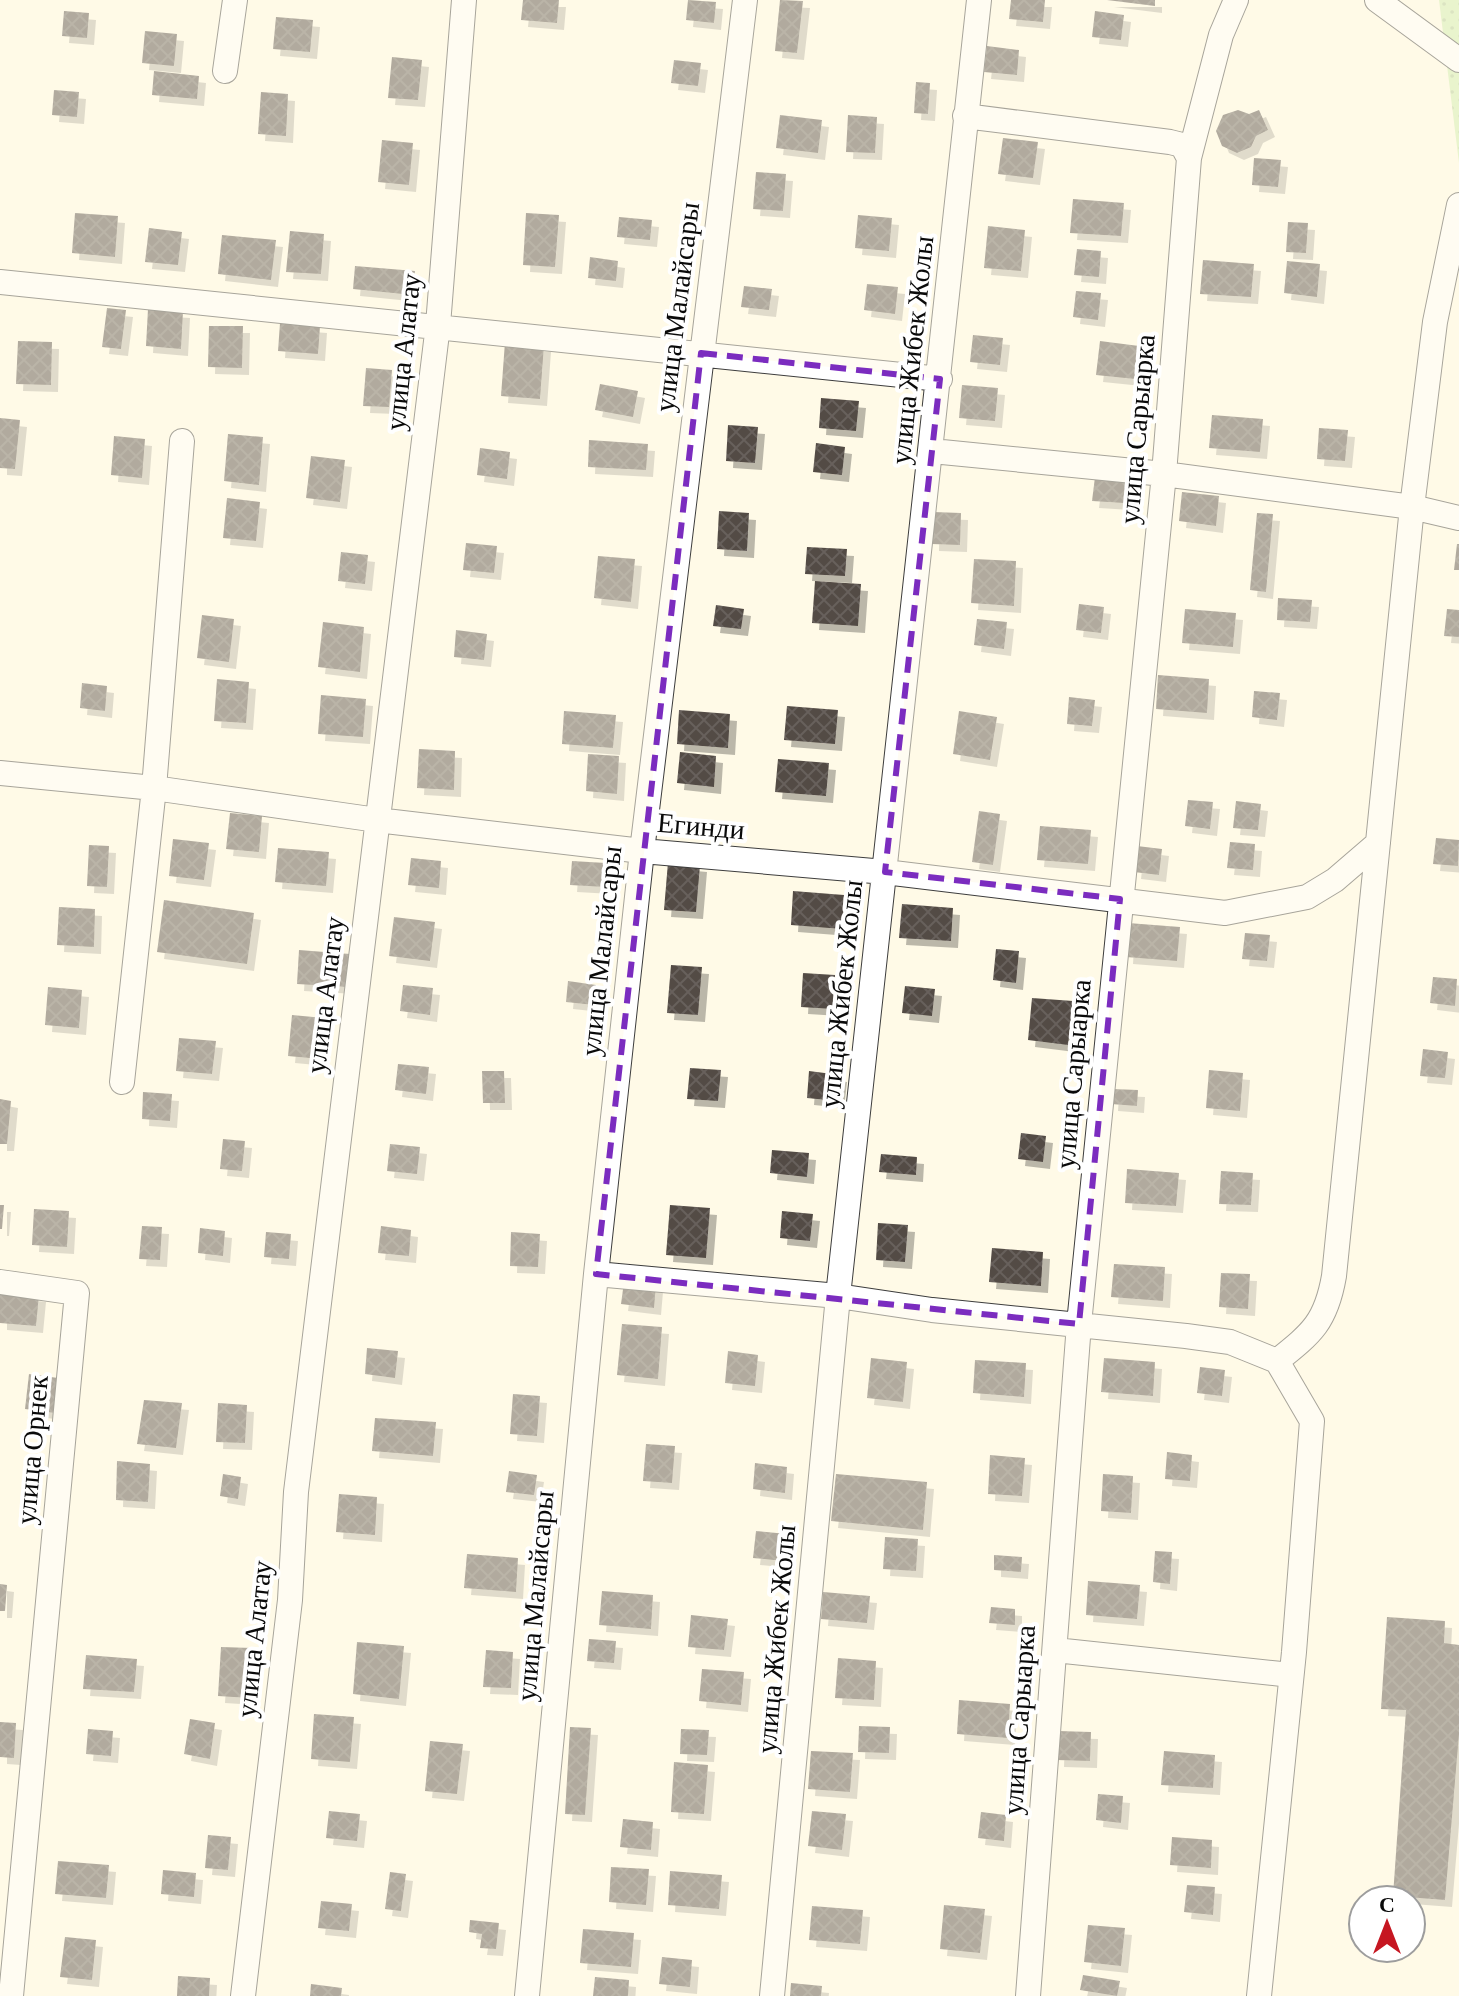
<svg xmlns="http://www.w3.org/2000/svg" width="1459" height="1996" font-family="'Crimson Pro',serif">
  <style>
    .grass { fill: url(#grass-dots) }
    .building { fill: url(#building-cross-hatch); filter: url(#shadow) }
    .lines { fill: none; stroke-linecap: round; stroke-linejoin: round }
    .minor-casing { stroke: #3d3d3d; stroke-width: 26 }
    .minor { stroke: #fff; stroke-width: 24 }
    .marked { fill: none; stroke: #7b2cbf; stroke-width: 6; stroke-dasharray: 16 10; stroke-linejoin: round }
    .labels { text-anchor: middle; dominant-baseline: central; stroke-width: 8; stroke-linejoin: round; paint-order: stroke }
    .street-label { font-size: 28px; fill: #0a0a0a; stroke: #fff }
  </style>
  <defs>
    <pattern id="grass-dots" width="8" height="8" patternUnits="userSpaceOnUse" patternTransform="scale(2)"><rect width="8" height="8" fill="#cfedad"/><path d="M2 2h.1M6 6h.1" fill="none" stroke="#b0ca94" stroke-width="1.8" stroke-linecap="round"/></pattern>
    <pattern id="building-cross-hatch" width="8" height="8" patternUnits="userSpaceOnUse" patternTransform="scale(2)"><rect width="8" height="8" fill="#534b45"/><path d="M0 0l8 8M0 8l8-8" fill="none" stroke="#67605c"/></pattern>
    <filter id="shadow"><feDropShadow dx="7" dy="7" stdDeviation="0" flood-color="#0004"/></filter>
  </defs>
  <rect width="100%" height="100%" fill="#fffae7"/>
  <path class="grass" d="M1439,0h20v163z"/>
  <path class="building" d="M523,0h36l-2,23 -36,-3z
    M688,0l28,2 -2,21 -28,-3z
    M780,0l23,1 -6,52 -22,-2z
    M1011,0h34l-2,22 -34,-3z
    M1107,0h48v6z
    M64,11l25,2 -2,25 -25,-2z
    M1095,11l29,4 -3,25 -29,-3z
    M276,17l37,3 -3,32 -37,-3z
    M145,31l32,3 -3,32 -32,-3z
    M987,46l32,4 -2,25 -33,-3z
    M392,57l30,3 -4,40 -30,-2z
    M674,60l27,3 -3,23 -27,-3z
    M154,71l45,5 -2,23 -45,-4z
    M916,82l14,1 -2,31 -14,-1z
    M54,90l25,2 -2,25 -25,-2z
    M261,92l27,2 -2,42 -28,-2z
    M1238,110l11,4 10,-4 9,20 -12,6 -5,11 -14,6 -15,-7 -6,-15 7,-16z
    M780,115l42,5 -4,33 -42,-5z
    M848,115l29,2 -2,36 -29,-1z
    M1003,138l35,4 -5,36 -35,-4z
    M382,140l31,3 -4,42 -31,-3z
    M1254,158l27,2 -3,27 -26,-2z
    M756,172l30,2 -3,37 -30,-2z
    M1073,199l51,4 -3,33 -51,-3z
    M75,213l43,3 -3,41 -43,-4z
    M526,213l33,2 -4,52 -32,-2z
    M858,215l34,3 -3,33 -34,-3z
    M619,217l33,3 -2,20 -33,-3z
    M1288,222l20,1 -2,30 -20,-1z
    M988,226l37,4 -4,41 -37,-3z
    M149,228l33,4 -4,33 -33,-3z
    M290,231l34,3 -3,40 -35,-2z
    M222,235l54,5 -5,40 -53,-6z
    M1077,249l24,2 -2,26 -25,-2z
    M590,257l28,4 -2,20 -28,-3z
    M1203,260l51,4 -3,33 -51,-3z
    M1287,261l33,3 -3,33 -33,-4z
    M355,266l60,5 -2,24 -60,-6z
    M867,284l31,3 -3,27 -31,-4z
    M744,286l28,3 -3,21 -28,-3z
    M1076,291l25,2 -3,27 -25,-3z
    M107,308l19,2 -5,39 -19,-2z
    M148,309l35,2 -2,38 -35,-3z
    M280,323l40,3 -2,28 -40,-3z
    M209,326h34l-1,42 -34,-1z
    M973,335l30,3 -3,27 -30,-3z
    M18,341l34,1 -1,43 -35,-1z
    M1100,341l39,5 -4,33 -39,-4z
    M505,342l39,3 -4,54 -39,-3z
    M366,368l26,2 -3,37 -26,-1z
    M600,384l38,7 -5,26 -38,-7z
    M962,385l36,3 -3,33 -36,-3z
    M821,398l38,3 -3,30 -37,-3z
    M1212,415l51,4 -3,33 -51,-4z
    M0,418l20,2 -5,49 -15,-1z
    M728,425l30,2 -3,36 -29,-2z
    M1319,428l29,2 -3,31 -28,-2z
    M228,434l35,3 -4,48 -35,-4z
    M114,436l31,3 -3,39 -31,-3z
    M589,440l59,4 -2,26 -58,-3z
    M816,443l29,4 -3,28 -29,-3z
    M480,448l30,4 -3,27 -30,-4z
    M311,456l34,4 -5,42 -34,-4z
    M1095,477l31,3 -2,23 -32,-2z
    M1182,492l37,4 -3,30 -37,-5z
    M227,498l33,4 -4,39 -33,-3z
    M719,511l30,2 -2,38 -30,-2z
    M933,512l28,1 -1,32 -28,-1z
    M1257,513l16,1 -7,78 -16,-2z
    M466,543l31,3 -3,27 -31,-3z
    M1457,544h2v26h-5z
    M807,547l40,2 -2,27 -40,-2z
    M341,552l27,3 -3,29 -27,-3z
    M598,556l37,3 -4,43 -37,-4z
    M974,559l42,2 -2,45 -43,-3z
    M815,581l46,3 -3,42 -46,-3z
    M1278,598l34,2 -2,22 -33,-2z
    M1079,604l25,3 -3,26 -25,-3z
    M716,605l28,4 -3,20 -28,-3z
    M1185,609l51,4 -3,34 -51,-4z
    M1447,609l12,1v27l-15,-1z
    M202,615l32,4 -5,43 -32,-4z
    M977,619l30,3 -3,27 -30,-4z
    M323,622l41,5 -4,45 -42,-5z
    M456,630l31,4 -3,26 -30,-3z
    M1158,675l51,4 -2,34 -51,-4z
    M217,679l32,3 -3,41 -32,-2z
    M82,683l25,3 -2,25 -25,-3z
    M1254,691l26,2 -3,27 -25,-3z
    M321,695l45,4 -3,38 -45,-3z
    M1069,697l26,3 -3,26 -25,-2z
    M787,706l51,4 -3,34 -51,-4z
    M679,710l51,4 -2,34 -51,-4z
    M564,711l52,4 -3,33 -51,-4z
    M959,711l38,6 -7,43 -37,-6z
    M419,749l36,2 -1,39 -37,-2z
    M680,752l36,4 -2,31 -37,-4z
    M588,754l31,2 -2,38 -31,-3z
    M778,759l51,4 -3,33 -51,-4z
    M1188,800l25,2 -3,27 -25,-3z
    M1236,801l25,3 -3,26 -25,-2z
    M979,811l21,3 -7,51 -21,-3z
    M230,813l32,3 -3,36 -33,-3z
    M1040,826l51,4 -3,34 -51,-4z
    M1436,838l23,2 -1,26 -25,-2z
    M173,839l36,4 -5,37 -35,-4z
    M1230,842l25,2 -2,26 -26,-2z
    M89,845l20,1 -2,41 -20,-1z
    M1137,846l25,3 -3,26 -25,-3z
    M278,848l51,4 -3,34 -51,-4z
    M411,858l30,3 -2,27 -31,-3z
    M572,861l34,2 -1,24 -35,-2z
    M668,862l32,3 -4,47 -32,-2z
    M793,891l51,4 -2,34 -51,-4z
    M164,900l90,13 -7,51 -90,-12z
    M902,904l51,4 -2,33 -52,-3z
    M59,907l36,2 -1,38 -37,-2z
    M394,917l41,5 -5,39 -41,-5z
    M1128,923l52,4 -3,34 -51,-4z
    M1245,933l25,2 -3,26 -25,-2z
    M996,949l23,2 -3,32 -23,-3z
    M299,950l51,4 -2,33 -51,-3z
    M671,965l31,2 -4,48 -31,-2z
    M803,973l32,2 -2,34 -32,-2z
    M1433,977l24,2 -2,27 -25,-3z
    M568,981l28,4 -2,20 -28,-3z
    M403,985l30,3 -3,27 -30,-4z
    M905,986l30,3 -3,27 -30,-3z
    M48,987l34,3 -3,38 -34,-3z
    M1032,998l41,3 -5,44 -40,-5z
    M292,1015l32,3 -4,41 -32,-3z
    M179,1038l37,3 -4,33 -36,-3z
    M1423,1049l25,3 -3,26 -25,-2z
    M398,1064l31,3 -3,27 -31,-4z
    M690,1068l31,2 -3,31 -31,-2z
    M1209,1070l34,3 -3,38 -34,-3z
    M482,1071h22l1,32h-22z
    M809,1071l31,4 -3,26 -30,-3z
    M1112,1089l26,1 -1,16 -26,-2z
    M143,1092l29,2 -2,27 -28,-2z
    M0,1099l11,2 -4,43h-7z
    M1021,1133l25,3 -3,26 -25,-3z
    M223,1139l22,2 -3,30 -22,-2z
    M390,1144l30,3 -3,27 -30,-3z
    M772,1150l37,3 -2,24 -37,-4z
    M881,1154l36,3 -1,18 -37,-3z
    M1127,1169l52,4 -3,33 -51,-3z
    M1221,1171l32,2 -2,32 -32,-1z
    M0,1205h4l-2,24h-2z
    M670,1205l40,3 -4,50 -40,-3z
    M34,1209l35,2 -2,36 -35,-2z
    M782,1211l31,3 -3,27 -30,-3z
    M878,1223l30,2 -3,37 -29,-2z
    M142,1226l20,1 -2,33 -21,-1z
    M381,1226l30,4 -2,26 -31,-3z
    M200,1228l25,3 -2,25 -25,-3z
    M266,1232l25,2 -2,25 -25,-2z
    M511,1232l29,2 -2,33 -28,-1z
    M992,1248l51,4 -2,34 -52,-4z
    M1114,1264l51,3 -2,34 -52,-4z
    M1221,1273l29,1 -2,35 -29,-2z
    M624,1282l32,3 -2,23 -33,-4z
    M0,1291l39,4 -3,31 -36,-3z
    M622,1324l40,3 -4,52 -41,-4z
    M367,1348l31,3 -3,27 -30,-4z
    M728,1351l30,4 -3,31 -30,-3z
    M871,1358l36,4 -4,40 -36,-4z
    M1104,1358l51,4 -2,34 -52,-4z
    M975,1360l51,3 -2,34 -51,-4z
    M1200,1367l25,3 -3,26 -25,-3z
    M29,1374l29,4 -3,35 -30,-4z
    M513,1394l27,2 -3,40 -27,-2z
    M144,1400l38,3 -6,45 -39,-4z
    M218,1403l29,2 -2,38 -29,-1z
    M375,1418l61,4 -3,34 -61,-5z
    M646,1444l29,2 -3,37 -29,-2z
    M1167,1452l25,3 -2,26 -25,-2z
    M990,1455l35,3 -3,38 -34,-2z
    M117,1461l33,3 -2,38 -32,-2z
    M755,1463l32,4 -2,26 -32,-4z
    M509,1471l28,4 -3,20 -28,-3z
    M223,1474l18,3 -3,22 -18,-3z
    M836,1474l91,8 -4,48 -92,-9z
    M1103,1474l30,2 -2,37 -30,-2z
    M339,1494l38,3 -2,38 -39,-3z
    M756,1531l31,3 -3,27 -31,-3z
    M885,1537l33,2 -2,32 -33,-2z
    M1155,1551l17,1 -2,32 -17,-2z
    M467,1554l51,4 -2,34 -52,-4z
    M994,1555l28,2 -1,15 -27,-2z
    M1088,1581l52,4 -3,34 -51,-4z
    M0,1584l7,1 -2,26h-5z
    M602,1591l51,4 -2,34 -52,-4z
    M823,1592l47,4 -3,27 -46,-4z
    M991,1607l24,2v16l-26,-2z
    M691,1615l37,4 -4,31 -36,-3z
    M1387,1617l58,4 -1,22 15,2v89l-14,166 -52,-4 13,-186 -25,-1z
    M589,1639l27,2 -2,22 -27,-2z
    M357,1642l47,4 -5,53 -46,-5z
    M221,1647l31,1 -3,50 -31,-2z
    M486,1650l27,2 -2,36 -28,-1z
    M86,1655l51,4 -3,33 -51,-3z
    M838,1658l38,3 -2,39 -39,-2z
    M702,1669l42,3 -3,33 -42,-4z
    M959,1700l51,4 -2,34 -51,-4z
    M314,1714l40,3 -4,45 -39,-3z
    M190,1719l25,4 -5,36 -26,-5z
    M0,1722l16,1 -2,35 -14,-1z
    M859,1726l31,1 -1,26 -31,-1z
    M570,1727l21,1 -6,87 -20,-1z
    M88,1729l25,2 -2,25 -25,-2z
    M681,1729l28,1 -2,25 -27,-1z
    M1058,1731l33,1 -1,29 -33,-1z
    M430,1741l33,3 -6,50 -32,-3z
    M811,1751l42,2 -3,39 -42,-3z
    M1164,1751l51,4 -2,33 -52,-3z
    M674,1762l34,3 -4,49 -33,-2z
    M1098,1794l25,2 -2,27 -25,-3z
    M329,1811l31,3 -3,27 -31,-3z
    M812,1811l34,3 -4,36 -34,-4z
    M981,1812l25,3 -2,26 -26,-3z
    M623,1819l30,3 -2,28 -31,-3z
    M208,1835l23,2 -3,33 -23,-2z
    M1172,1837l40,3 -1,28 -41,-3z
    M58,1861l51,4 -3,33 -51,-4z
    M611,1867l38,2 -3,36 -37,-3z
    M163,1870l33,3 -2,24 -33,-3z
    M670,1871l52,4 -3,34 -51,-4z
    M390,1872l16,2 -5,37 -16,-2z
    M1187,1885l28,2 -2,28 -29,-3z
    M321,1901l31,3 -3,27 -31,-3z
    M944,1905l41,4 -5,44 -40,-4z
    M812,1906l51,4 -3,34 -51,-4z
    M470,1920l29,3 -3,26 -16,-1 2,-14 -13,-2z
    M1088,1925l37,3 -4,38 -37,-4z
    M583,1929l51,4 -3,34 -51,-4z
    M65,1937l31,3 -4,40 -32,-3z
    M662,1957l30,3 -2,27 -31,-3z
    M1083,1975l37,6 -3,15 -37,-6z
    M178,1976l32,2 -1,18h-32z
    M595,1977l34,3 -1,16h-35z
    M791,1983l31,3 -1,10h-31z
    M311,1984l31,4 -1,8h-31z"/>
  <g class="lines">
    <g class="minor-casing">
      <path id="minor" d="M1377,0l82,60
        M225,71l10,-71
        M965,116l205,26 12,3 7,13
        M0,282l940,97
        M932,451l232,23 248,33 47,11
        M0,773l154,15 223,32 265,31 243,21 340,41 82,-16 28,-17 43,-37
        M122,1082l32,-294 28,-347
        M596,1274l242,22 94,14 254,26 44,6 47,19 35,60 -18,231 -35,344
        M0,1282l77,11 -66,703
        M1277,1361c35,-28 49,-39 57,-85l78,-769 23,-185 24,-117
        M1055,1650l236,25
        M243,1996l47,-396 6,-108 142,-1167 26,-325
        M527,1996l69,-722 46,-423 103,-851
        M772,1996l66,-700 141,-1296
        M1028,1996l51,-672 85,-850 25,-316 32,-123 15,-35"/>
    </g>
    <use href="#minor" class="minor"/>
  </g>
  <path d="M0 0H1459V1996H0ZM701,353l239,26 -55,493 235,27 -41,425 -483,-50z" fill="#fffae7" fill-opacity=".55" fill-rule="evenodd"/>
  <path class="marked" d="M701,353l239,26 -55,493 235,27 -41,425 -483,-50z"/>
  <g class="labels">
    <g class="street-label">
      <text transform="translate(677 307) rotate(-83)">улица Малайсары</text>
      <text transform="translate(912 350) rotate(-84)">улица Жибек Жолы</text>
      <text transform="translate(403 352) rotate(-84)">улица Алатау</text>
      <text transform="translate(1137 429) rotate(-85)">улица Сарыарка</text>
      <text transform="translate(701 826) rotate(5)">Егинди</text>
      <text transform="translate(601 951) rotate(-84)">улица Малайсары</text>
      <text transform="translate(841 994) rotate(-84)">улица Жибек Жолы</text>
      <text transform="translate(325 995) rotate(-83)">улица Алатау</text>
      <text transform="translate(1073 1074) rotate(-85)">улица Сарыарка</text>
      <text transform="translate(32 1450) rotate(-85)">улица Орнек</text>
      <text transform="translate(535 1596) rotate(-85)">улица Малайсары</text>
      <text transform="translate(254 1639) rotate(-84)">улица Алатау</text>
      <text transform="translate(776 1639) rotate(-85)">улица Жибек Жолы</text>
      <text transform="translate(1019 1720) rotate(-86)">улица Сарыарка</text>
    </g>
  </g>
  <g transform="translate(1387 1924)"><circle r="38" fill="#ffffff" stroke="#9d9d9d" stroke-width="2"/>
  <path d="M0-6L14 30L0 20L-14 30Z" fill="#c61621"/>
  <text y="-12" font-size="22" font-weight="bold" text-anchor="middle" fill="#0a0a0a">С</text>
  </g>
</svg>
